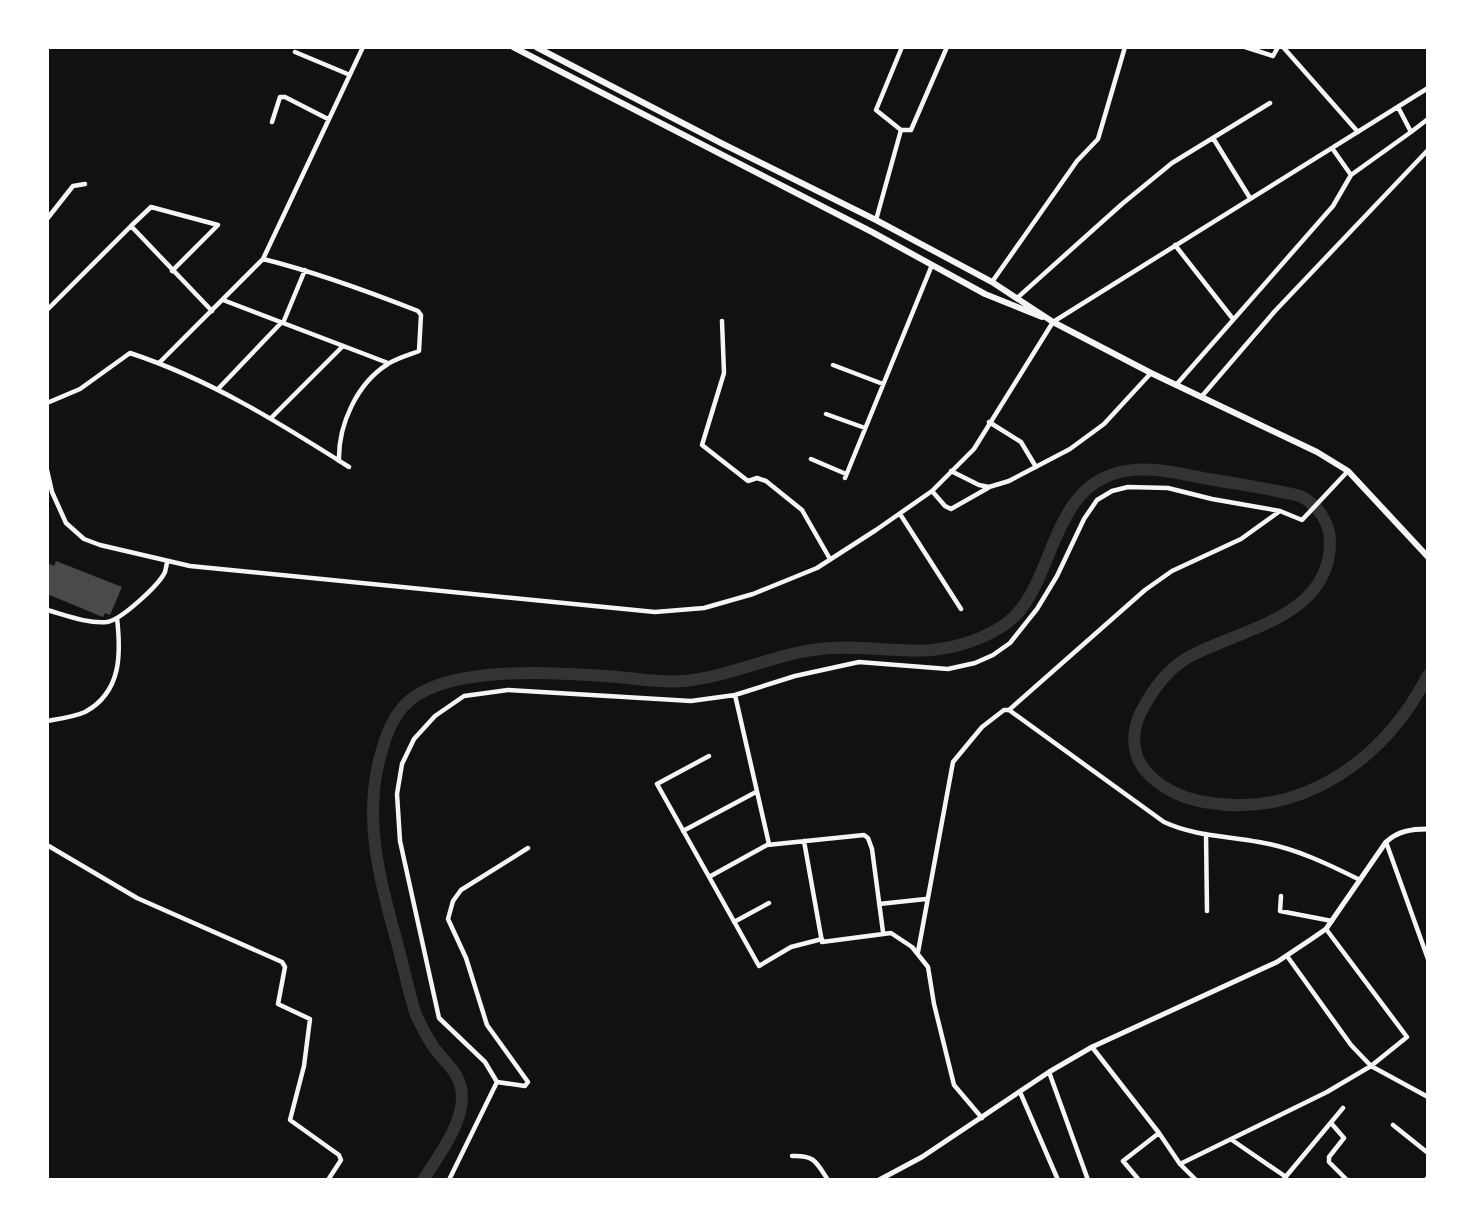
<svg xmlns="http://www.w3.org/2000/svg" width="1475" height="1227" font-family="Montserrat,sans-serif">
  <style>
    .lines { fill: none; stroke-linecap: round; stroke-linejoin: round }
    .river { stroke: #333; stroke-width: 12 }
    .building { fill: #4a4a4a }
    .minor { stroke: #f5f5f5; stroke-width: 4.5 }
    .tertiary { stroke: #f5f5f5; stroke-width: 5 }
    .secondary { stroke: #f5f5f5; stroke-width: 6 }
  </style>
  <rect width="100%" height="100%" fill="#111"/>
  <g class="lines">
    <path class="river" d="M423,1180c18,-28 53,-72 33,-105 -6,-10 -14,-17 -21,-26 -8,-11 -13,-22 -19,-34 -8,-25 -13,-51 -20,-76 -17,-63 -34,-124 -14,-189 4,-15 10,-30 20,-42 38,-46 162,-35 216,-31 22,2 44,6 66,4 46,-4 90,-27 136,-32 37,-5 74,4 112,1 30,-3 70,-16 89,-41 33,-42 35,-120 96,-136 32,-9 66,2 98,7 28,5 57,9 85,16 17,8 30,26 30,46 0,76 -91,87 -143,116 -20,12 -34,31 -45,52 -8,14 -11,35 -3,51 12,23 41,37 65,41 98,18 181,-43 224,-127"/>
  </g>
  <path class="building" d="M56,561l66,26 -12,28 -5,-2 -2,4 -56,-23v-31l7,3z"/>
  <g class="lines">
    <path class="minor" d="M1245,47l28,9 5,-9
      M1283,47l75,85
      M295,52l55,23
      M1398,107l13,25 17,-13
      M272,122l8,-25h5l43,22
      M901,130l-25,-20 26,-63
      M1213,138l37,60
      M1332,148l19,27
      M47,219l26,-33 12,-2
      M876,220l25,-90h10l36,-83
      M131,226l20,-19 67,18 -46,46
      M1175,245l58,74
      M263,259c53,13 104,32 155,52l3,4 -2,36c-10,4 -22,7 -31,13 -31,19 -50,61 -49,97
      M992,282l85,-121 21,-22 27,-92
      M1017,298l105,-94 50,-41 98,-60
      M223,300l165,63
      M47,310l84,-84 81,85
      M722,321l2,52 -22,72 46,36 9,-3 9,3 36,29 28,49
      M283,323l22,-53
      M159,363l104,-104 100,-212
      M833,365l50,19
      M1176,385l157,-179 18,-31 60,-43
      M218,389l63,-66
      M1202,396l73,-85 153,-161
      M47,403l33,-14 50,-36c79,26 148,69 219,114
      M826,414l39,14
      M271,418l72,-72
      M989,422l32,20 15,25
      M811,459l35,15
      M47,470l5,22 14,31 18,16 16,6 90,21 465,46 49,-4 49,-14 64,-26 59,-38 56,-39 42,-42 79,-127 375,-234
      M951,471l28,14 10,2 20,-6 61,-32 34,-25 47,-51
      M1348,471l-46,49 -22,-9 -39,28 -69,32 -27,19 -136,120 155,112c30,14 63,14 95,20 36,6 69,22 101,38
      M845,478l87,-213
      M932,491l13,15 6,3 37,-21
      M900,514l61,95
      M47,610c18,5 41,14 60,12 14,-2 52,-37 58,-50 1,-4 2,-8 2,-11
      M735,695l34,149
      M47,721c12,-2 27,-4 38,-9 37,-20 36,-59 32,-94
      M709,756l-52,28 102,182 32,-19 31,-8
      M683,831l73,-39
      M1206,834l1,77
      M804,841l18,101 69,-9 21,14 16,20 6,37 20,81 28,33
      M1386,842l42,117
      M47,845l90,53 145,64 3,5 -7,37 32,15 -6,47 -14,54 49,35 2,5 -13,20
      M709,877l58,-32 97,-10 4,3 4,11 11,83
      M1281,896l-1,15 52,10
      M879,904l47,-5
      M734,922l35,-19
      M918,952l35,-190 29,-35 22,-17h5
      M1287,956l64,89 20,21 57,31
      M1092,1047l67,86 21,31 16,16
      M1049,1072l39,108
      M497,1082l-12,-20 -46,-44 -39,-177 -3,-47 5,-30 12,-25 21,-23 29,-20 44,-6 183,11 44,-6 60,-19 64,-14 89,7 27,-6 18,-8 17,-12 27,-34 20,-33 27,-57 13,-19 15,-9 16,-4 40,1 44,11 68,12
      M1020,1092l38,88
      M1331,1123l13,15 -15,19v5l18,18
      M1393,1125l35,28
      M1232,1140l54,37
      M792,1156c23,-1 24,6 36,24
      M1180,1164l147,-72 44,-26 36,-29 -81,-108
      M449,1180l48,-98 28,4 3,-4 -41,-57 -21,-67 -18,-39 5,-18 8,-11 67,-42
      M1139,1180l-16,-19 36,-28
      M1283,1180l60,-72
      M1426,1180l2,-3"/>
    <path class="tertiary" d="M879,1180l43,-23 127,-85 43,-25 185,-85 33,-22 16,-11 60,-87c12,-11 25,-13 42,-13"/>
    <path class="secondary" d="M513,47l359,185 113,62 57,23
      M536,47l187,97 153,76 116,62 61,40 98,51 166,79 31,19 80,86"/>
  </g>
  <rect width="1475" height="1227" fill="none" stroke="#ffffff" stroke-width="98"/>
</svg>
